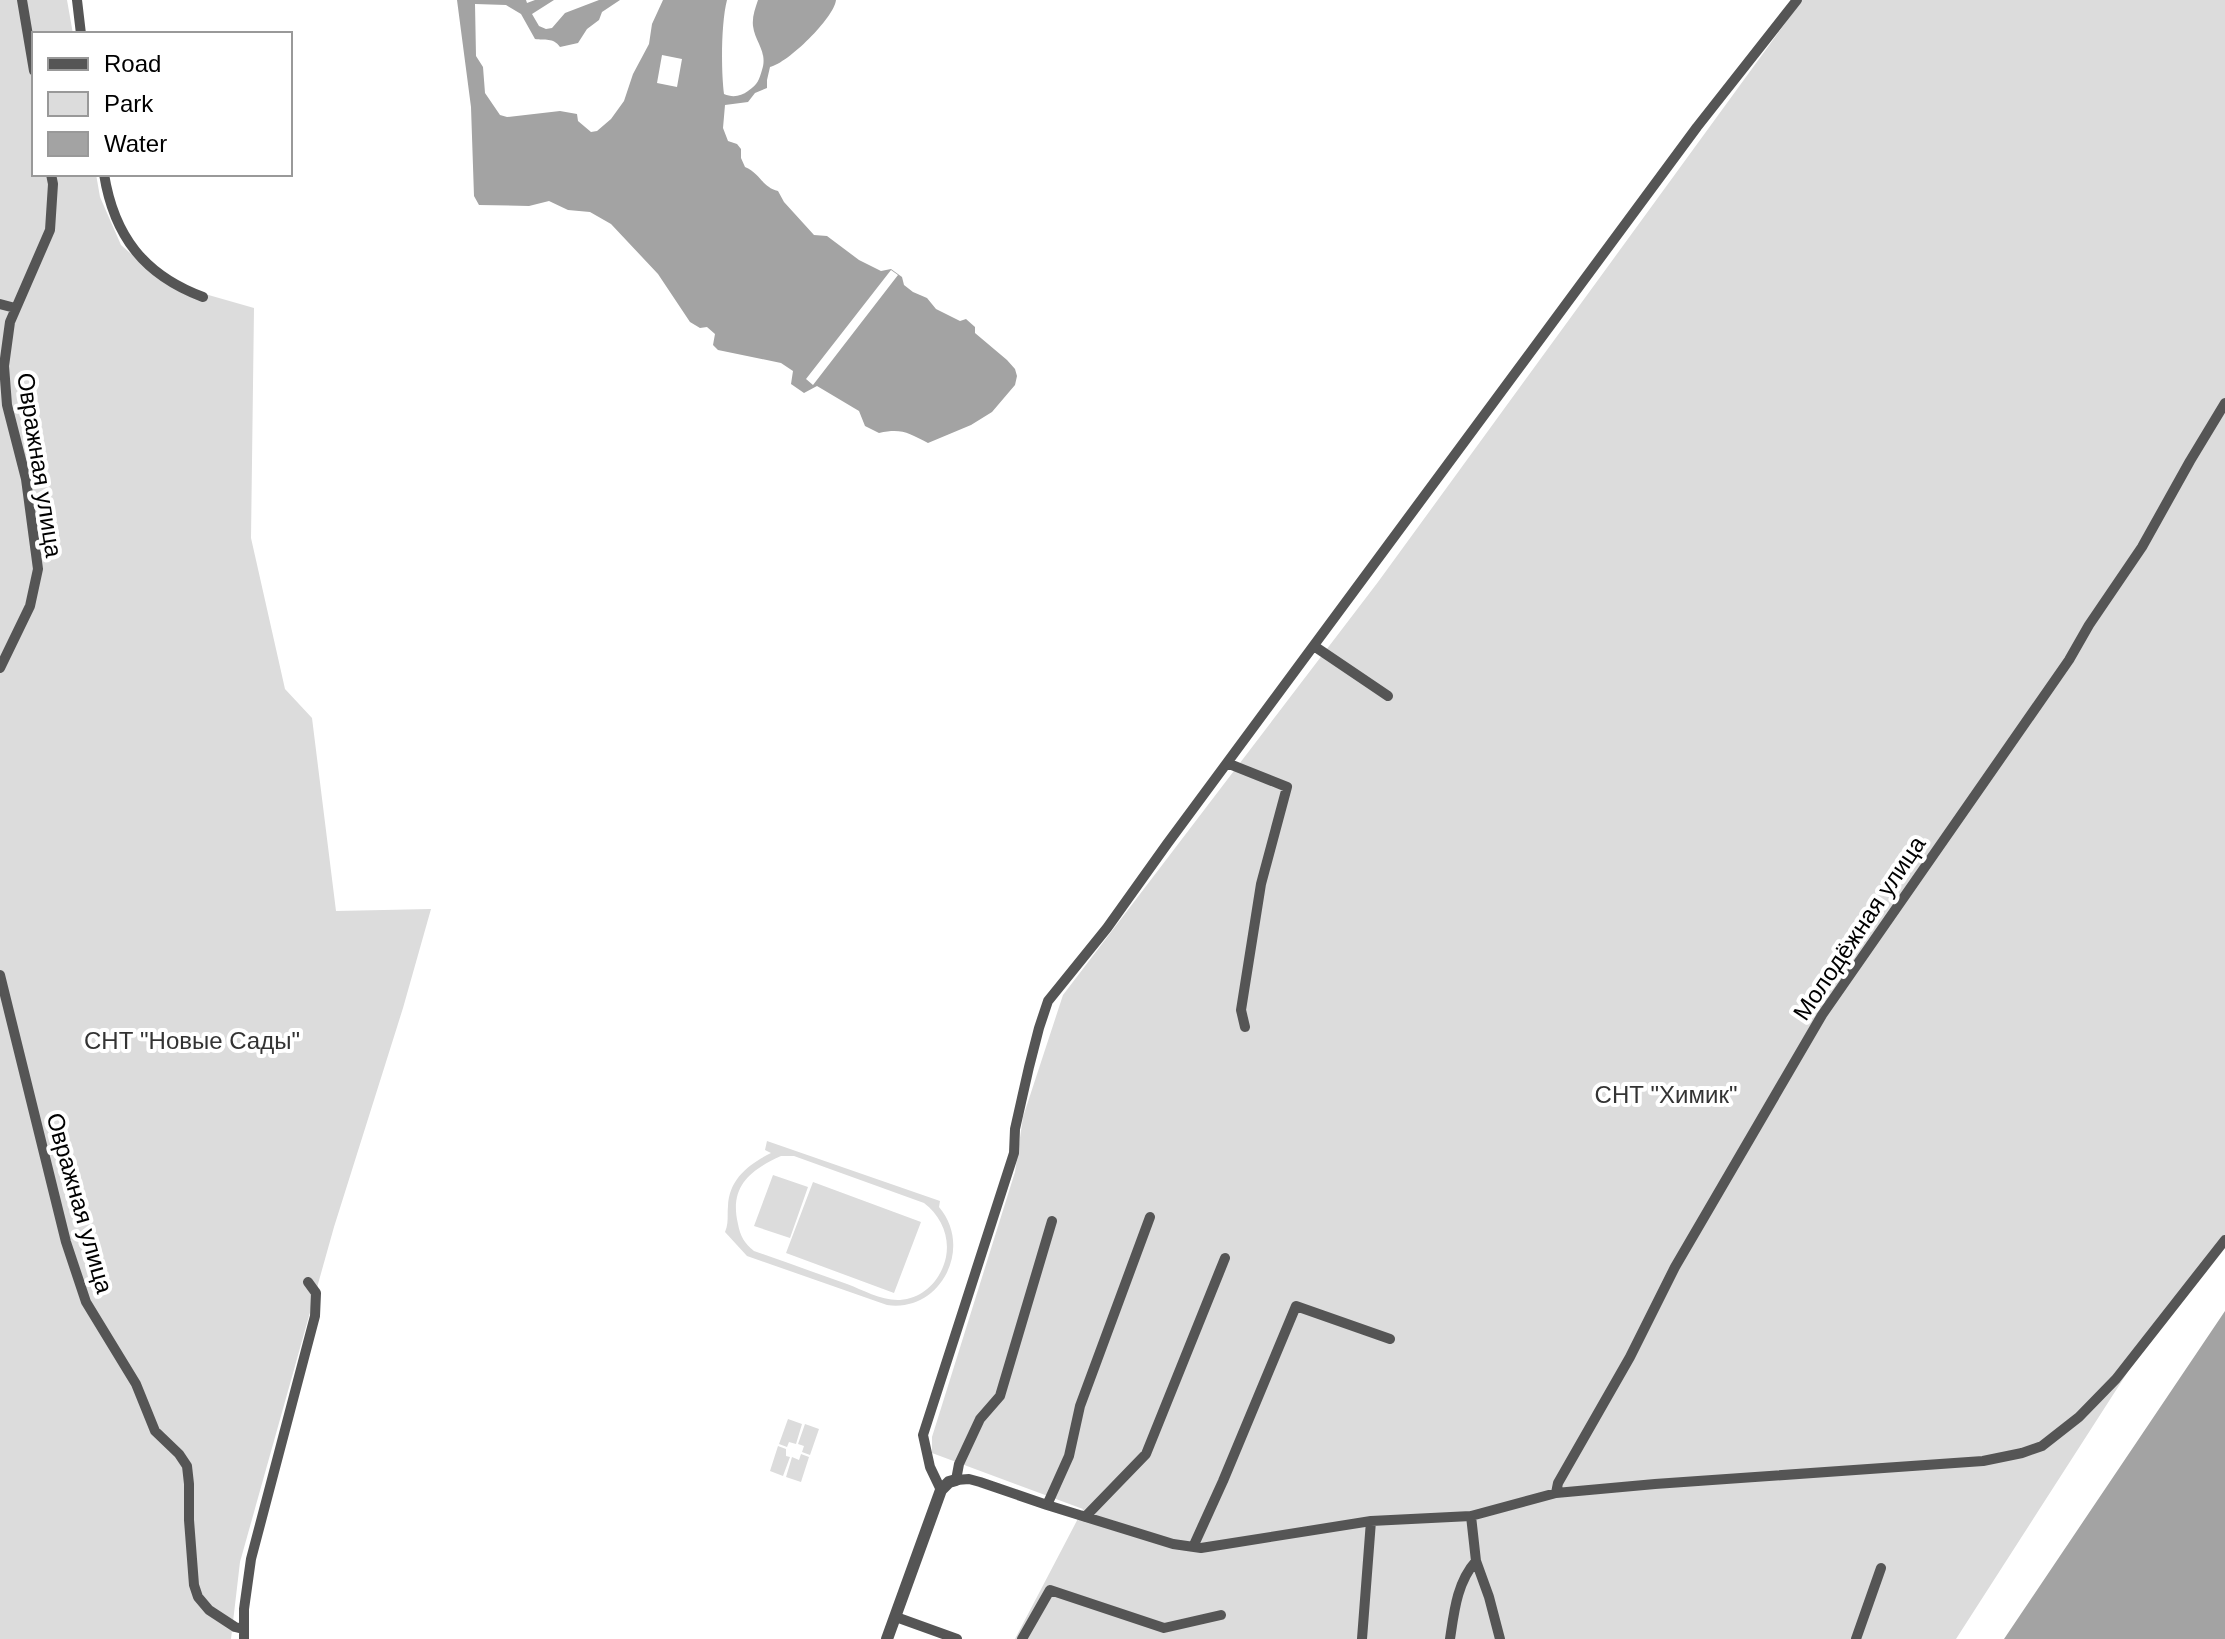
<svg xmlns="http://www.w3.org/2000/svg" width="2225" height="1639" font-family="Helvetica,sans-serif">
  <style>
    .green { fill: #dcdcdc; fill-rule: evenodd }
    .water { fill: #a3a3a3 }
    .pier { fill: #fff }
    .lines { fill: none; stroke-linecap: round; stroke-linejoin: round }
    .minor { stroke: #555; stroke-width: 10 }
    .tertiary { stroke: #555; stroke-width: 12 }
    .labels { text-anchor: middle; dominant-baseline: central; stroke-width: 8; stroke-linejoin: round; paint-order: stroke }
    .street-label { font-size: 24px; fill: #000; stroke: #fff }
    .park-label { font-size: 24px; fill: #333; stroke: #fff }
  </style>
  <rect width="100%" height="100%" fill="#fff"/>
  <path class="green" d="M0,0h67l6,34h-39v140h62l4,23 21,48 42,37 91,26 -3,230 34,151 27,29 24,193 95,-2 -28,99 -69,219 -94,335 -9,77h-231z
    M1802,0h423v1235l-60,79 -209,325h-941l68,-130 -151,-56v-16l83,-265 8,-55 40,-122 315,-413z
    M767,1141l173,60 -1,6c35,41 1,106 -52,98l-140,-49 -22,-24c4,-9 2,-17 3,-26 1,-27 21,-42 43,-53l-6,-3zM781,1156h13l130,47c17,13 26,33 22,54 -5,23 -22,41 -46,43 -18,1 -37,-10 -53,-16 -31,-11 -62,-22 -93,-33 -9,-7 -14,-15 -16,-27 -9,-37 12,-54 43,-68z
    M773,1175l35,12 -18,51 -36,-12z
    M813,1182l108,40 -27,71 -108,-40z
    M788,1419l14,5 -6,20 -7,-2 -2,5 -8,-3z
    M805,1424l14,5 -9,26 -8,-3 2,-6 -6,-2z
    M778,1446l8,3v7l4,1 -7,19 -13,-5z
    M801,1454l8,3 -8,25 -15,-5 6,-20 7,3z"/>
  <path class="water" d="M457,0h69l1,3 8,-3h19l-22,14 7,12 7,3 6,-1 13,-15 34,-13h21l-18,12 -3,8 -12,9 -9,14 -18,4c-7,-10 -15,-6 -25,-8l-14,-25 -15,-9 -31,-1 1,52 7,11 2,26 15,22 7,2 53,-6 17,3 1,7 13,11 6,-1 14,-12 13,-18 9,-27 16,-30 3,-20 11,-24h64c-6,23 -6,71 -3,94 9,4 17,2 24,-3 10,-7 11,-11 14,-21 6,-18 -7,-28 -9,-44 -1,-9 2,-17 5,-26h78c-2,18 -48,63 -66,67l-3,13v8l-12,5 -7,9 -23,3 -2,23 5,13 9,3 4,5v9l4,9c15,6 17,20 33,24l6,11 30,33 13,1 32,24 22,11 10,-2 11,8 2,8 9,7 14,6 9,11 24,12 6,-2 9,8v6l32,27 8,9 2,7 -2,9 -23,27 -21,13 -43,18c-20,-10 -26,-15 -49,-10l-14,-7 -6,-15 -42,-25 -13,7 -13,-9 2,-13 -12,-8 -63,-13 -5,-5 2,-11 -8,-7 -7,1 -10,-6 -32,-48 -47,-50 -21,-12 -22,-2 -19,-9 -20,5 -50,-1 -5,-9 -3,-89z
    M2225,1311v328h-221z"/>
  <path class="pier" d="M662,55l20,4 -5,28 -20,-4z
    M891,270l7,5 -85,110 -7,-6z"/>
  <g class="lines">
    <path class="minor" d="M22,0l12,71
      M77,0l4,34
      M104,174c10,62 40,101 99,123
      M0,304l15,4
      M1314,646l74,50
      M0,668l30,-62 8,-37 -12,-90 -19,-74 -3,-39 6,-44 40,-92 3,-46 -2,-10
      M1227,763l60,24 -26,97 -20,126 4,17
      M0,975l66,267 20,60 50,82 19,47 24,23 8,12 2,18v36l5,65 4,12 11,13 26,17 8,2
      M1052,1221l-52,175 -20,23 -21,45 -3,16 13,-1 11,3 67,23 126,39 28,4 170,-27 100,-5 85,-23 99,-9 328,-23 39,-8 20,-7 37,-29 37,-38 109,-139
      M941,1490l-11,-23 -7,-32 91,-282 1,-24 14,-62 10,-39 9,-27 59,-73 60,-84 530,-717 100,-127
      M1556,1493l2,-10 72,-126 45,-90 147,-252 247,-355 20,-35 53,-78 48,-86 35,-58
      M1047,1505l22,-49 11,-50 70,-189
      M1471,1516l5,45 13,36 11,42
      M1085,1517l61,-63 79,-196
      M1193,1547l30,-66 73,-175 94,33
      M896,1617l61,22
      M244,1639v-30l7,-50 64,-243 1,-23 -8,-11
      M1022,1639l28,-49 114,38 57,-13
      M1362,1639l9,-118
      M1450,1639c4,-27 7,-57 26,-78
      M1856,1639l25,-71"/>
    <path class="tertiary" d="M887,1639l54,-149 8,-8 7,-2"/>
  </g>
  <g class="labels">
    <g class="street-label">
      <text transform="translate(40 465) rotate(81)">Овражная улица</text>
      <text transform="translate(1859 928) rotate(-56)">Молодёжная улица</text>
      <text transform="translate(80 1203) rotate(74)">Овражная улица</text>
    </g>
    <g class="park-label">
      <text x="192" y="1040">СНТ "Новые Сады"</text>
      <text x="1666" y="1094">СНТ "Химик"</text>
    </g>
  </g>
  <rect x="32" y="32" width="260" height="144" fill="#ffffff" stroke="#999999" stroke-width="2"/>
  <rect x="48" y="58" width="40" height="12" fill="#555555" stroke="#999999" stroke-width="2"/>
  <text x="104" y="72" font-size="24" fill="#000000">Road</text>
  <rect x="48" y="92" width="40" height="24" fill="#dcdcdc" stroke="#999999" stroke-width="2"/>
  <text x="104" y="112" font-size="24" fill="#000000">Park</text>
  <rect x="48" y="132" width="40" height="24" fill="#a3a3a3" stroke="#999999" stroke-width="2"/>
  <text x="104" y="152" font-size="24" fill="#000000">Water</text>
</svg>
